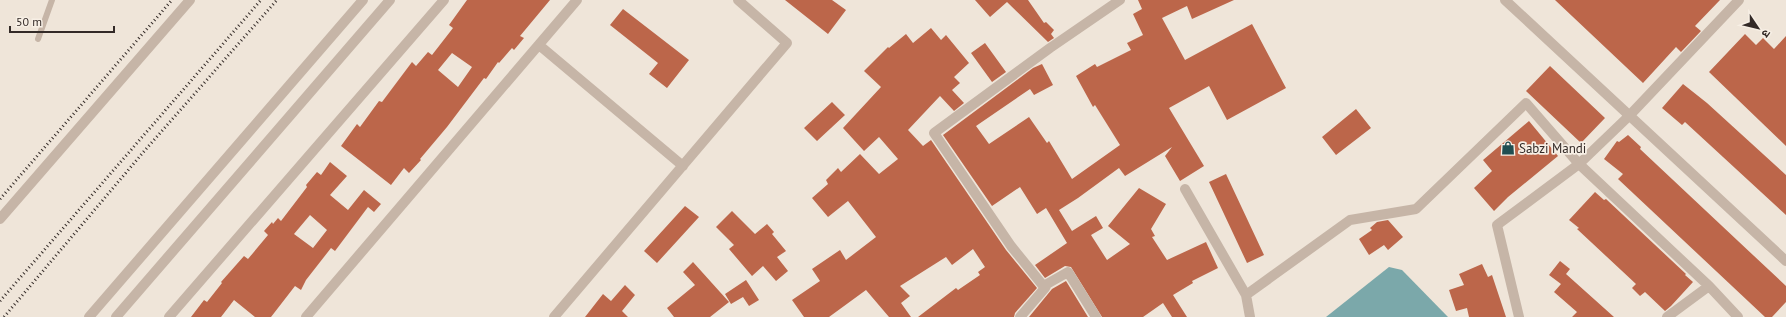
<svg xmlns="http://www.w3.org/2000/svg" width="1786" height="317" font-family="'PT Sans','Noto Sans Devanagari',sans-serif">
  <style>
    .water { fill: #7ba8aa }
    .building { fill: #bc664a; fill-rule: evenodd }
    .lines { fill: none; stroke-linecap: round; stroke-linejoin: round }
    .lane { stroke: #c6b5a7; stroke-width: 6 }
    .street { stroke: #c6b5a7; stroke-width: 10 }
    .rail { stroke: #332a27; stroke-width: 3; stroke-dasharray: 1 3; stroke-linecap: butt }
    .labels { text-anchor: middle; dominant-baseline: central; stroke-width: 3.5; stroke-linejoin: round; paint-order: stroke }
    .poi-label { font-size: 13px; fill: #332a27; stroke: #f7efe5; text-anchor: start }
  </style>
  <rect width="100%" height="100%" fill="#efe5d9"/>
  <path class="water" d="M1389,267l13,3 46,47h-122z"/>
  <path class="building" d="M467,0h83l-30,36 4,2 -10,12 -2,-2 -13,15 -1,-1 -12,17 -2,-1 -37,49 -27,32 1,1 -12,13 -5,-5 -13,17 -50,-39 16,-22 3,3 19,-26 3,1 30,-40 4,4 12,-14 4,3 21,-27 -4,-3zM452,53l20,14 -14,20 -20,-17z
    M785,0h47l14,10 -18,24z
    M975,0h53l16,23 2,-1 8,8 -3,4 3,4 -6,4 -41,-40 -17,15z
    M1138,0h96l-42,19 -5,-13 -25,12 23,42 67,-36 34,64 -59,32 -18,-34 -40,22 35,58 -24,15 -15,-25 7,-9 -47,29 -6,-8 -41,30 -19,12 13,21 24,-15 7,12 -12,7 16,25 23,-16 -22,-18 31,-38 27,16 -15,25 4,7 -3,1 15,23 39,-18 12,26 -26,13 1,2 -20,12 14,22h-15l-9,-14 -20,14h-41l-31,-50 -6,-1 -20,12 -10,-13 32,-22 -21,-35 -9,6 -17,-27 -28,19 -49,-71 90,-67 9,-4 11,21 -19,10 -4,-6 -54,37 13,18 40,-27 18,26 2,-2 23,38 48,-34 -25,-40 -2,2 -17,-31 19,-12 2,3 34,-17 -4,-7 16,-8 -10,-21 9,-5z
    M1555,0h165l-25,26 6,5 -20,21 -5,-5 -33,36z
    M623,9l66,51 -22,28 -18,-14 9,-11 -48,-38z
    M931,28l10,12 5,-5 23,28 -15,14 6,6 -8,7 12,13 -10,8 -14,-15 -32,34 15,16 8,-6 75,110 31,38 -22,25 -1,4h-96l38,-29 2,2 22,-15 -2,-3 7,-5 -12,-18 -21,16 -6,-8 -46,29 10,10 -9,7 10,14h-22l-23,-27 -37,27h-25l-12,-17 28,-19 -8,-12 28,-19 6,10 30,-23 -28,-36 -20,16 -16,-19 16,-14 -2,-4 12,-12 3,4 19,-18 19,20 19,-15 -19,-22 -15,14 -21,-23 38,-41 -17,-16 24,-24 1,1 17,-14 7,9z
    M1745,34l11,11 7,-7 11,11 12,-13v110l-77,-74z
    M985,43l21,29 -14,10 -21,-29z
    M1550,66l55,52 -24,25 -55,-52z
    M1683,84l24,19 79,72v40l-101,-93 -3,3 -20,-17z
    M832,102l13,13 -28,26 -13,-13z
    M1356,109l15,19 -35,27 -14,-18z
    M1529,121l29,35 -50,41 -14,14 -20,-23 18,-17 -9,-11z
    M1628,135l13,12 -1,2 146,137v16l-14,15h-7l-147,-138 5,-5 -19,-15 13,-18 2,1z
    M330,162l17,14 -17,19 18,15 16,-20 17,14 -7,8 -6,-5 -33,44 -4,-3 -25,32 -5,10 -6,-4 -24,31h-16l-21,-17 -13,17h-30l13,-17 3,2 15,-19 -1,-1 23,-26 4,3 20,-24 -4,-4 8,-9 1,2 5,-6 3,3 26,-34 -1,-2 11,-13 4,3zM310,215l17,15 -14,18 -19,-14z
    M1226,174l38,81 -17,8 -38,-81z
    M1595,192l9,8 2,-1 80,75 -1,1 8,7 -22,24 -6,5 -20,-19 -5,4 -8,-8 4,-4 -59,-55 2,-1 -10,-8z
    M685,206l14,11 -42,46 -13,-12z
    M732,211l23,23 12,-10 7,8 -2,2 14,17 -9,6 11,14 -12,10 -13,-15 -11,10 -23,-27 5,-4 -18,-18z
    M1388,220l15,17 -15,13 -4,-5 -15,10 -10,-16 13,-9 -2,-2 7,-6z
    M1560,261l10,8 -4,5 48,43h-42l5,-5 -23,-20 7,-8 -12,-9z
    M693,262l36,40 -19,15h-36l-7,-9 28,-23 -12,-13z
    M1482,264l6,13 4,-2 14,42h-37l-2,-9 -11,3 -7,-21 15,-5 -5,-11z
    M746,280l13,20 -10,6 -6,-9 -12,7 -6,-10z
    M1066,281l22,36h-59l23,-28z
    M625,285l10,10 -13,16 6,6h-43l18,-23 8,7z"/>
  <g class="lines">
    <path class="lane" d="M38,39l14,-39"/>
    <path class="street" d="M1505,0l281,261
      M539,45l144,121
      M1185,189l61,106 4,22
      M0,219l190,-219
      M1246,295l104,-75 66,-11 110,-106 53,61 130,122 29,31
      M89,317l274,-317
      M116,317l274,-317
      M169,317l275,-317
      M306,317l271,-317
      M554,317l233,-274 -49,-43
      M1020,317l25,-29
      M1096,317l-28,-45 -21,12 -2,4 -34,-42 -77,-113 116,-85 70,-48
      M1519,317l-22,-92 82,-61 50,-48 110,-116
      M1667,317l42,-31"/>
    <path class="rail" d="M0,199l172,-199
      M0,301l261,-301
      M4,317l142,-168 131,-149"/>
  </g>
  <defs>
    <g id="shop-bare" transform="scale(1.08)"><path d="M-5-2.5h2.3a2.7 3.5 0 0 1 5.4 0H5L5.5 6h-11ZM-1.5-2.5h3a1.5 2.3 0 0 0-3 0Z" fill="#204e51" stroke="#f7efe5" stroke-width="2.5" paint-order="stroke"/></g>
  </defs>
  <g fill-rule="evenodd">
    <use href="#shop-bare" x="1508" y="148"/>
  </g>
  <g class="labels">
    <g class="poi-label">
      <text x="1519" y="148">Sabzi Mandi</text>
    </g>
  </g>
  <g transform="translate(1758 28) rotate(125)" stroke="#f7efe5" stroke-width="3" paint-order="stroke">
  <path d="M0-3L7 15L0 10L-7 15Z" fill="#332a27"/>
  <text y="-6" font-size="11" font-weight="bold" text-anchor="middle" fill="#332a27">उ</text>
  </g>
  <path d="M10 26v6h104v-6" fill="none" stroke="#332a27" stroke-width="2"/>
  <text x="16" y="26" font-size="12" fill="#332a27" stroke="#f7efe5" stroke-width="3" paint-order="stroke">50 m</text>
</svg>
